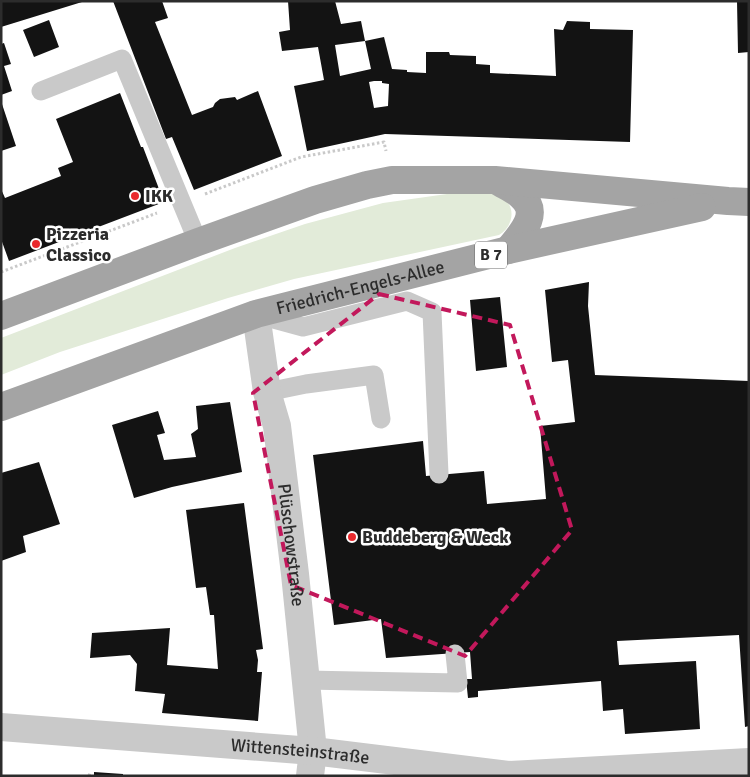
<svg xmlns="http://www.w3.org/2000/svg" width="750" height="777" font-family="Signika,sans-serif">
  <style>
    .green { fill: #e2ebd9 }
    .building { fill: #131313; fill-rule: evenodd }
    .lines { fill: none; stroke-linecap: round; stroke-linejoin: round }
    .path { stroke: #c9c9c9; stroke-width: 3; stroke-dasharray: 2.5 2.5; stroke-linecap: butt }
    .service { stroke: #c9c9c9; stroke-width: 19 }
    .minor { stroke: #c9c9c9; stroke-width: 28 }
    .tertiary { stroke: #c9c9c9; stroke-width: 28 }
    .primary { stroke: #a4a4a4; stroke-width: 28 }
    .marked { fill: none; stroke: #c2185b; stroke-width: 4; stroke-dasharray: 10 6; stroke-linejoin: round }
    .poi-dot { fill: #e9292d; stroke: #fff; stroke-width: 2 }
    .labels { text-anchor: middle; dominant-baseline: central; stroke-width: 5; stroke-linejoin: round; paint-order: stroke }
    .shield { fill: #fff; stroke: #6b6b6b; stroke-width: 1 }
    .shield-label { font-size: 16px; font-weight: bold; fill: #2c2c2c }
    .poi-label { font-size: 18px; font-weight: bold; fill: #2c2c2c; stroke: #fff; text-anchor: start }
    .street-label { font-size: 18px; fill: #2c2c2c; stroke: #fff }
  </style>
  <rect width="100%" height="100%" fill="#fff"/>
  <path class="green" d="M484,192c5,1 11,2 16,4 17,9 14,30 -1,39l-205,44 -66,19 -168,54 -59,23v-37l234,-90 70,-24 78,-21 64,-9z"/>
  <path class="building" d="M1,1h81v1l-81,25z
    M113,1h49l6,17 -13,4 37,93 21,-8 2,-4 5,-4 15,-2 2,3 21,-9 24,65 -88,34 -22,-53 -6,2z
    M288,1h47l6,23 20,-3 4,20 -30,4 5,31 31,-7 -6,-28 19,-4 8,32 15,1v2l19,1v-21h23l1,3 26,1v8l14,1v8l66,3 -2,-47 9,1 4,-9 23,1v7l43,1 -3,112 -245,-8 -78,17 -13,-65 30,-6 -6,-33 -36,4 -3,-19 11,-2zM374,81h8v2l7,1 -1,22 -14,2 -5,-26z
    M737,1h12v51l-11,1z
    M49,20l10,27 -25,10 -11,-27z
    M4,43l7,21 -7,2 8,25 -11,4v-51z
    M120,93l21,54h2l21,55 -155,59 -8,-22v-50l4,9 56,-22 -3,-8 15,-6 -17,-43z
    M1,101l15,45 -15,5z
    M589,282l-1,24 7,69 154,6v345l-4,1 -6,-92 -122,6 2,24 77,-4 4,68 -75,5 -2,-25 -20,2 -2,-30 -123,10v6l-10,1 -2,-19h6l-2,-27 -84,6 -5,-39 -47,6 -21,-170 110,-14 3,35 58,-5 3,33 59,-5 -6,-73 35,-4 -7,-62 -16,2 -7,-72z
    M500,297l7,70 -31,4 -6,-71z
    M230,402l12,70 -70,15 -38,11 -22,-73 46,-14 7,22 -8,2 7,25 32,-3 -5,-23 7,-5 -2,-23z
    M39,462l21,62 -37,12 3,16 -25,9v-88z
    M244,503l19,146 -7,1 2,10 -1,12h5l-4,49 -96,-8 3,-19 -30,-3 2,-27 -7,-9 -40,3 2,-25 78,-5 -3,37 51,4 -4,-54h-4l-4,-28 -10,1 -10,-78z
    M94,772l29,2v2h-29z"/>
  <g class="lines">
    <path class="path" d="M205,194l96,-37 83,-15 2,9
      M1,272l156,-59
      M89,776l1,-4"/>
    <path class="service" d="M41,91l81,-32 76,183
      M259,315l44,12 104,-26 25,11 7,162
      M267,392l39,-8 68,-9 7,44
      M306,680l152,3 -3,-29"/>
    <path class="minor" id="s1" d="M256,314l11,78 10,34 18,148 18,177 -3,25"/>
    <path class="tertiary" id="s2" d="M1,727l312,24 197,24 239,-13"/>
    <g class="primary">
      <path d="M497,181c8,5 18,9 24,15 21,18 -1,39 -13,54"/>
      <path d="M1,316l197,-74 117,-42 52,-15 25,-5h103l233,21 21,1"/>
      <path id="s3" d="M1,407l255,-93 252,-64 194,-43"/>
    </g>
  </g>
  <path class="marked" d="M379,294l131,31 62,205 -107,126 -174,-71 -38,-192z"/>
  <g class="poi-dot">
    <circle cx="135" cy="196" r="5"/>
    <circle cx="36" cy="244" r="5"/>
    <circle cx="352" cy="537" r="5"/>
  </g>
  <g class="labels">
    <rect class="shield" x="475" y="241.5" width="32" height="27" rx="4"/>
    <g class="shield-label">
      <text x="491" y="255">B 7</text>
    </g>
    <g class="poi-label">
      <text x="145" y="196">IKK</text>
      <text x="46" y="234">Pizzeria<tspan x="46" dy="21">Classico</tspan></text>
      <text x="362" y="537">Buddeberg &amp; Weck</text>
    </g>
    <g class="street-label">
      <text stroke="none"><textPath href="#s3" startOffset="379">Friedrich-Engels-Allee</textPath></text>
      <text stroke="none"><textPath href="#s1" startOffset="234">Plüschowstraße</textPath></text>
      <text stroke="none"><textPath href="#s2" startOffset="300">Wittensteinstraße</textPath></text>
    </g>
  </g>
  <rect width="750" height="777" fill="none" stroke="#2c2c2c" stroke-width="5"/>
</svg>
